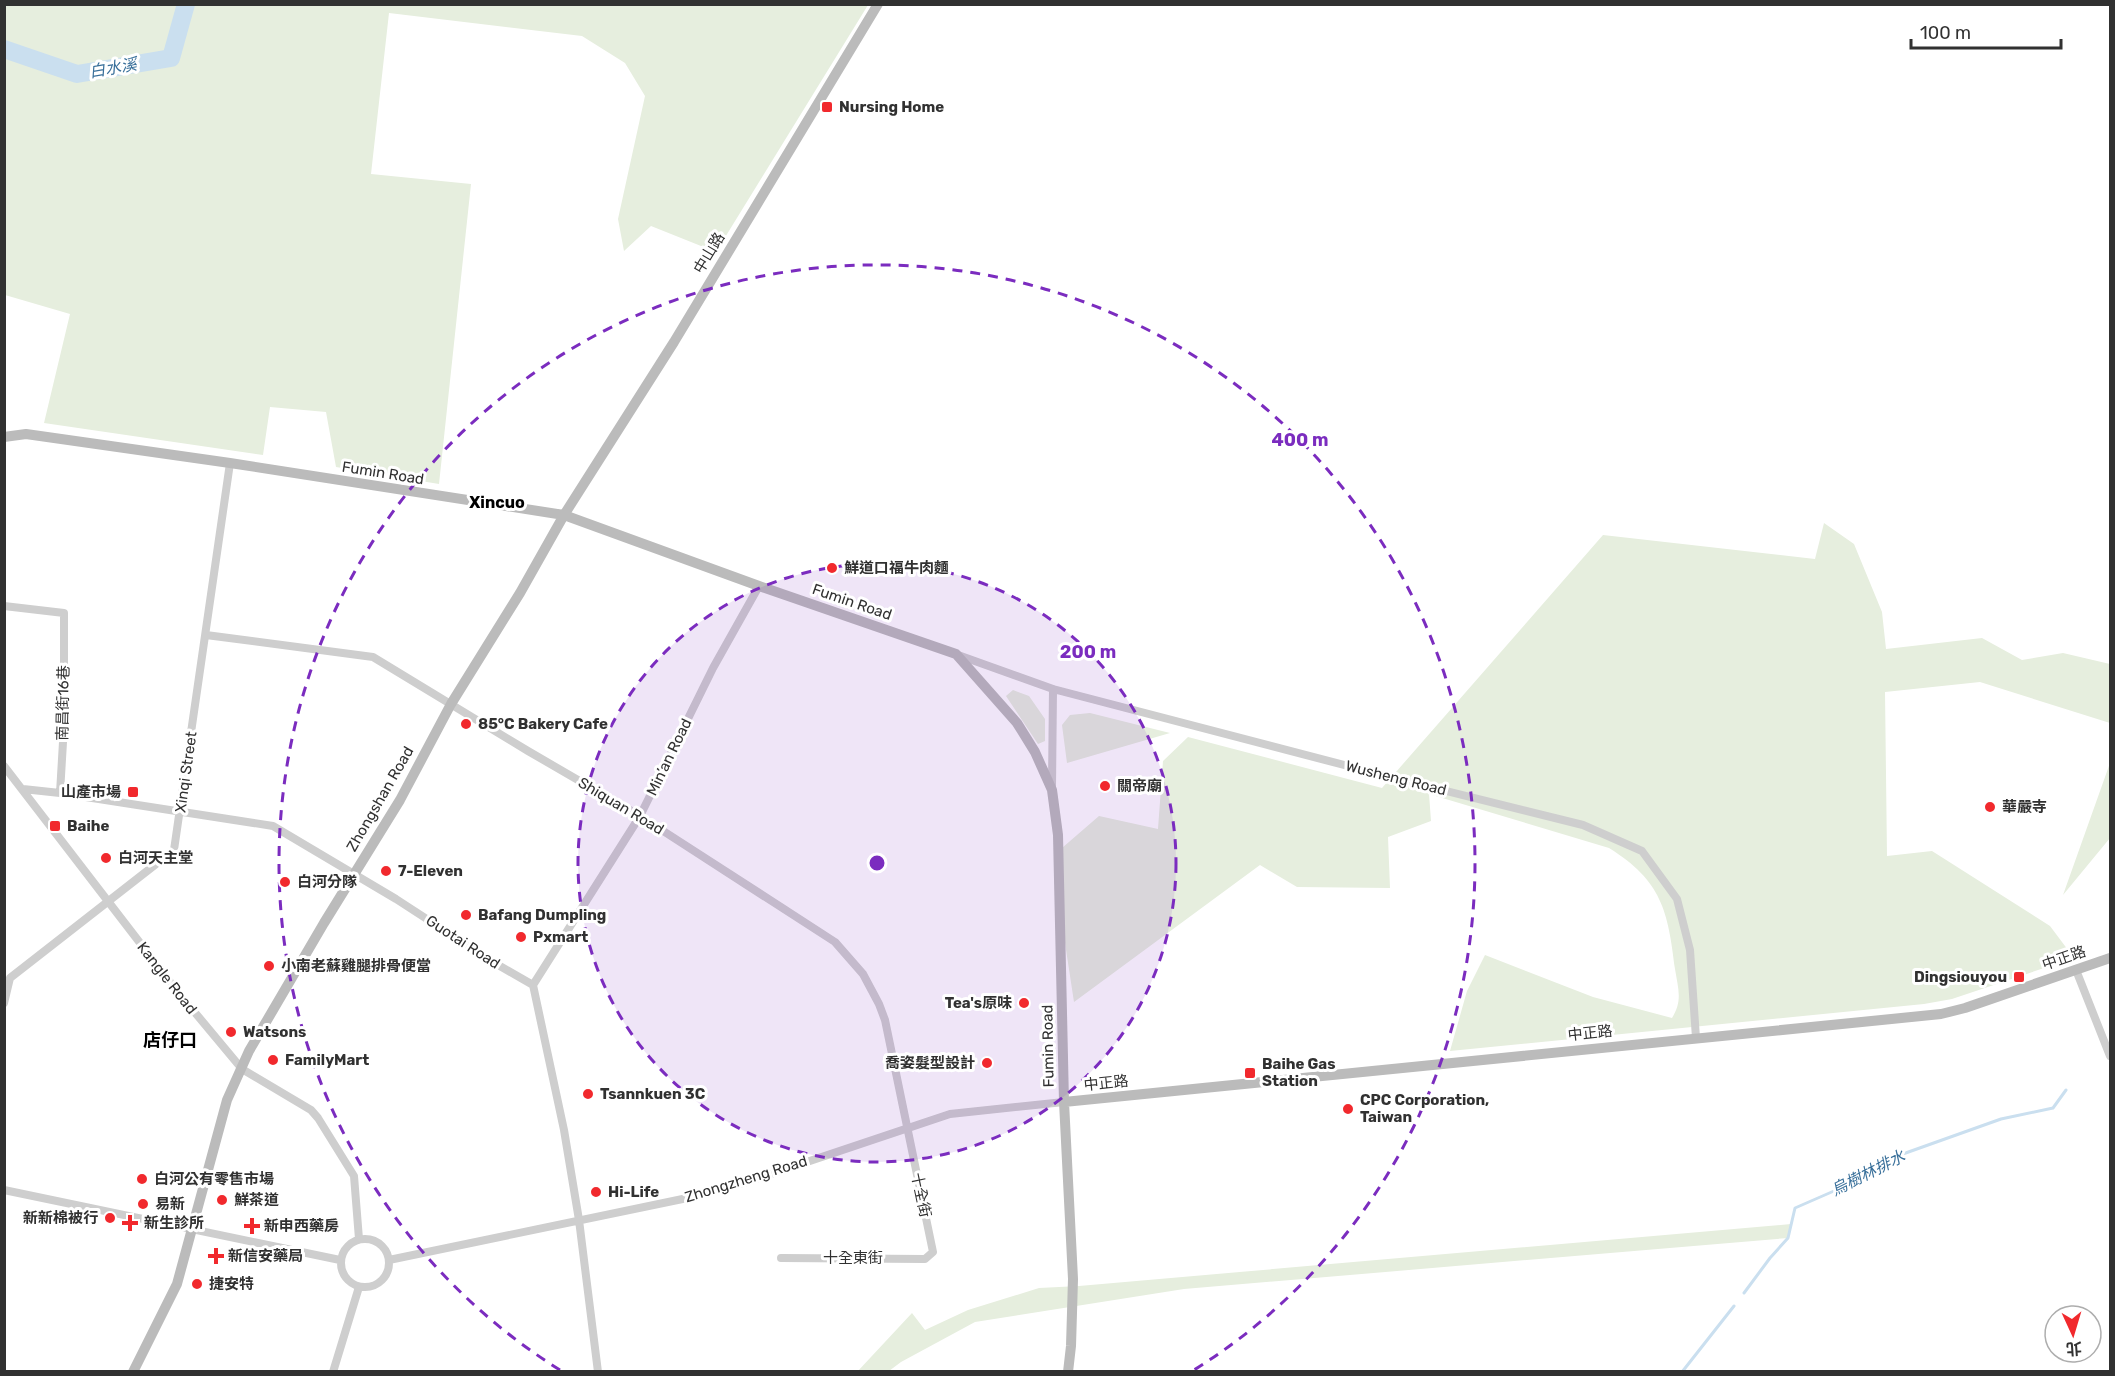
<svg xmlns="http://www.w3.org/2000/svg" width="2115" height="1376" font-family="Rubik,'Noto Sans TC',sans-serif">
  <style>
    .green { fill: #e6eede }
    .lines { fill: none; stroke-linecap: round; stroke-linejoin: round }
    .stream { stroke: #cadfef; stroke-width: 3 }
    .river { stroke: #cadfef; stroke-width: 18 }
    .street { stroke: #cecece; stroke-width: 8 }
    .secondary { stroke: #bbb; stroke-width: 10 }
    .ring { fill: none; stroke: #7b2cbf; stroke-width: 3; stroke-dasharray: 10 8 }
    .poi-dot { fill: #f1292d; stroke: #fff; stroke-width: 2 }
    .labels { text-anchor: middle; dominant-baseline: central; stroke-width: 6; stroke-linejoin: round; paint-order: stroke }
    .poi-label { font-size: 15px; font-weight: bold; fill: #313131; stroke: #fff; text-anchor: start }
    .street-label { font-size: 15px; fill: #313131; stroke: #fff }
    .water-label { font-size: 16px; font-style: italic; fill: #386f9a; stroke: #fff }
    .neighbourhood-label { font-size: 16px; font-weight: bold; fill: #000; stroke: #fff }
    .quarter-label { font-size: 18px; font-weight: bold; fill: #000; stroke: #fff }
    .centre { fill: #7b2cbf; stroke: #fff; stroke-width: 3 }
    .ring-label { font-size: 18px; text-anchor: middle; font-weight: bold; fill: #7b2cbf; stroke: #fff; stroke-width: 6; stroke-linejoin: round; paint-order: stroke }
  </style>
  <rect width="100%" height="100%" fill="#fff"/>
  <path class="green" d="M4,5l1,-1 863,1 -152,247 -65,-26 -27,25 -6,-32 27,-123 -20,-33 -43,-27 -193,-23 -18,161 100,10 -32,300 -103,-17 -10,-55 -56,-5 -7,48 -219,-32 26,-109 -65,-19z
    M1824,523l30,21 28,68 4,37 96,-11 40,22 41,-7 47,11v59l-130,-41 -95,10 2,164 45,-5 118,75 24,32 -122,41 -28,5 -474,47 17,-60 18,-36 108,42 79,21c11,-17 6,-30 3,-49 -7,-58 -13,-88 -66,-121l-180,-54 2,27 -43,16 2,51 -93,-1 -37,-22 -186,137 -14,-92 2,-62 37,-32 59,13 5,-68 25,-24 194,51 221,-253 212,24z
    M1013,690l16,6 16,23v22l-7,3 -32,-48z
    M1090,713l80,20 -103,30 -5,-38 8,-10z
    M2110,763v75l-47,57z
    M1791,1224l-3,14 -604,51 -209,33 -74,40 -12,9 -32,1 55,-59 13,17 43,-20 71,-22 40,-2z"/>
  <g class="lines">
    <path class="stream" d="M1744,1293l26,-35 18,-20 7,-30 55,-24 36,-24 115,-41 52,-11 13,-18
      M1682,1372l52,-66"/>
    <path class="river" d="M4,49l73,25 94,-16 15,-54"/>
    <path class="street" d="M4,606l60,7v112l-4,68
      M206,635l167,22 155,94 112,65 195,126 28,32 16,30 6,16 48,232 -8,7 -144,-1
      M958,655l95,34 341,89 189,47 59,26 35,48 13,51 6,88
      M4,766l173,225 65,78 69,41 7,8 36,58 5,63
      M1052,786l1,-97
      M23,789l37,4 213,33 123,73 97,63 40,23 31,145 15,90 19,152
      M2076,970l34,86
      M533,985l107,-169 73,-148 46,-82
      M4,1003l6,-25 164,-128 56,-387
      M4,1190l336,70
      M341 1263a24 24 0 1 1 48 0a24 24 0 1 1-48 0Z
      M389,1260l308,-64 47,-13 206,-69 114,-12
      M333,1372l26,-85"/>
    <path class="secondary" d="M4,437l22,-3 204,29 334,52 195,71 197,68 61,69 18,29 17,38 6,45 6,267 9,177 -2,67 -3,26
      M1064,1102l877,-88 24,-6 145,-50
      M133,1372l44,-88 50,-184 22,-49 75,-128 76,-123 51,-96 69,-111 44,-78 110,-173 204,-338"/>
  </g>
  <circle cx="877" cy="863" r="299" fill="#7b2cbf" fill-opacity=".12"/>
  <g class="ring">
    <circle cx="877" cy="863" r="299"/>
    <path d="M560 1370A598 598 0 1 1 1194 1370"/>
  </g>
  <g class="poi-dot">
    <rect x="821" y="101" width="12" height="12" rx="3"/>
    <circle cx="832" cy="568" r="6"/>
    <circle cx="466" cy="724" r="6"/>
    <circle cx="1105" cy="786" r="6"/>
    <rect x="127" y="786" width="12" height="12" rx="3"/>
    <circle cx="1990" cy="807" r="6"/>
    <rect x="49" y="820" width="12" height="12" rx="3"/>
    <circle cx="106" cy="858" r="6"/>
    <circle cx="386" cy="871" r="6"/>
    <circle cx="285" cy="882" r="6"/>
    <circle cx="466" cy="915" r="6"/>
    <circle cx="521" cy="937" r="6"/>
    <circle cx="269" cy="966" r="6"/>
    <rect x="2013" y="971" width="12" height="12" rx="3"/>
    <circle cx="1024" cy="1003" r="6"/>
    <circle cx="231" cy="1032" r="6"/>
    <circle cx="273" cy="1060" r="6"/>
    <circle cx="987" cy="1063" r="6"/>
    <rect x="1244" y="1067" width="12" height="12" rx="3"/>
    <circle cx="588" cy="1094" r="6"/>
    <circle cx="1348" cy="1109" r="6"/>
    <circle cx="142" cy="1179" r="6"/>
    <circle cx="596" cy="1192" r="6"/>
    <circle cx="222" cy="1200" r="6"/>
    <circle cx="143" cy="1204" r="6"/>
    <circle cx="110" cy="1218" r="6"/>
    <path d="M127 1214h6v6h6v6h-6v6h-6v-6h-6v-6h6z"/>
    <path d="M249 1217h6v6h6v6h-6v6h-6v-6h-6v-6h6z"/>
    <path d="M213 1247h6v6h6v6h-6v6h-6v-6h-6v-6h6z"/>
    <circle cx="197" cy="1284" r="6"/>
  </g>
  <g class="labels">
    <g class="poi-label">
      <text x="839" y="107">Nursing Home</text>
      <text x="844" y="568">鮮道口福牛肉麵</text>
      <text x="478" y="724">85°C Bakery Cafe</text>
      <text x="1117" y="786">關帝廟</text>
      <text x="121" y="792" text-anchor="end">山產市場</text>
      <text x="2002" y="807">華嚴寺</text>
      <text x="67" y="826">Baihe</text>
      <text x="118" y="858">白河天主堂</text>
      <text x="398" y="871">7-Eleven</text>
      <text x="297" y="882">白河分隊</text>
      <text x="478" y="915">Bafang Dumpling</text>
      <text x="533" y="937">Pxmart</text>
      <text x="281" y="966">小南老蘇雞腿排骨便當</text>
      <text x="2007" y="977" text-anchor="end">Dingsiouyou</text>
      <text x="1012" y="1003" text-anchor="end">Tea's原味</text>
      <text x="243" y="1032">Watsons</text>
      <text x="285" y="1060">FamilyMart</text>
      <text x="975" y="1063" text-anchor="end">喬姿髮型設計</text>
      <text x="1262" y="1064">Baihe Gas<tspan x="1262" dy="17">Station</tspan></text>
      <text x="600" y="1094">Tsannkuen 3C</text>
      <text x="1360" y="1100">CPC Corporation,<tspan x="1360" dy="17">Taiwan</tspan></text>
      <text x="154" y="1179">白河公有零售市場</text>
      <text x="608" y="1192">Hi-Life</text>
      <text x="234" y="1200">鮮茶道</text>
      <text x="155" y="1204">易新</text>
      <text x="98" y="1218" text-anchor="end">新新棉被行</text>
      <text x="144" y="1223">新生診所</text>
      <text x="264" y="1226">新申西藥房</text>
      <text x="228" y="1256">新信安藥局</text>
      <text x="209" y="1284">捷安特</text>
    </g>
    <g class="street-label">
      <text transform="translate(709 253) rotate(-59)">中山路</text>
      <text transform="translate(383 473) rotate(9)">Fumin Road</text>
      <text transform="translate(852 602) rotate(19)">Fumin Road</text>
      <text transform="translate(63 703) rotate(-89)">南昌街16巷</text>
      <text transform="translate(669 757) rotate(-64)">Min’an Road</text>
      <text transform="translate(186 772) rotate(-82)">Xinqi Street</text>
      <text transform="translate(1396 778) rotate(14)">Wusheng Road</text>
      <text transform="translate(380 799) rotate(-60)">Zhongshan Road</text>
      <text transform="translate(621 806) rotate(31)">Shiquan Road</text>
      <text transform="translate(463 942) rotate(33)">Guotai Road</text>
      <text transform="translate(2064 958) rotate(-19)">中正路</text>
      <text transform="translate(167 978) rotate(52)">Kangle Road</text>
      <text transform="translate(1590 1033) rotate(-6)">中正路</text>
      <text transform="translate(1048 1046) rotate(-91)">Fumin Road</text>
      <text transform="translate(1106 1083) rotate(-6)">中正路</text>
      <text transform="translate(746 1179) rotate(-17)">Zhongzheng Road</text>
      <text transform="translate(921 1195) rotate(78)">十全街</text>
      <text x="853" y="1258">十全東街</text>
    </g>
    <g class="water-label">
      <text transform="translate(113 68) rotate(-10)">白水溪</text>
      <text transform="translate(1868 1173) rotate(-27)">烏樹林排水</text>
    </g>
    <g class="neighbourhood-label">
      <text x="497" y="502">Xincuo</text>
    </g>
    <g class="quarter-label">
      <text x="170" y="1040">店仔口</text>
    </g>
  </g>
  <circle cx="877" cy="863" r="9" class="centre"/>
  <g class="ring-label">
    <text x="1300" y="446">400 m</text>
    <text x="1088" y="658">200 m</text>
  </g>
  <rect width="2115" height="1376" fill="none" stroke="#313131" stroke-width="12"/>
  <g transform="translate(2073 1334) rotate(176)"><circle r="28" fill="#ffffff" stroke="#adadad" stroke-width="1.5"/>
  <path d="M0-4.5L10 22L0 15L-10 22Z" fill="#f1292d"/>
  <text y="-9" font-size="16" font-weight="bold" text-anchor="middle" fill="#313131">北</text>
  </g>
  <path d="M1911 39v9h150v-9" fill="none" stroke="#313131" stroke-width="3"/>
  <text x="1920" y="39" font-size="18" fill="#313131" stroke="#ffffff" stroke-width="4.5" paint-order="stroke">100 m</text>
</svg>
